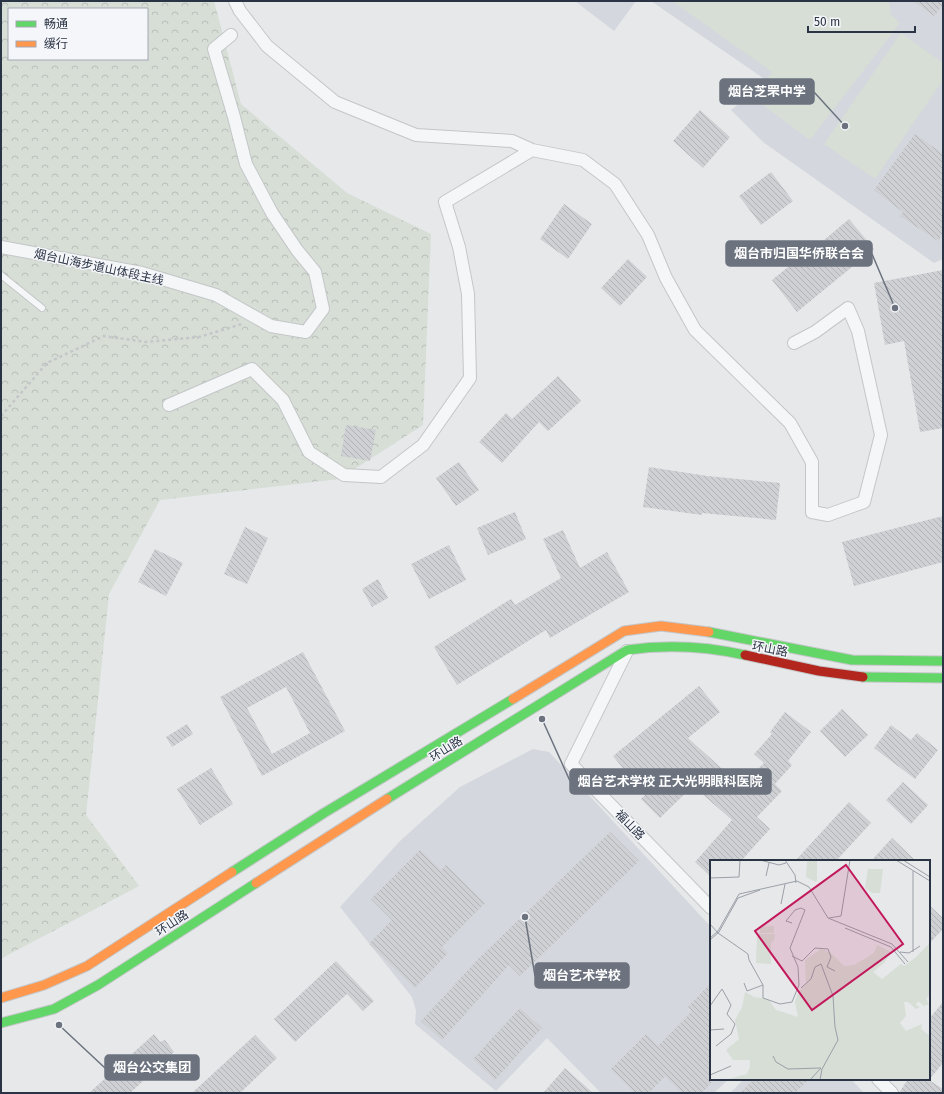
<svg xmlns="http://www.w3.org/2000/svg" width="944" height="1094" font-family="'Fira Sans','Noto Sans SC',sans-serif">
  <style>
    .built { fill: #d4d7dd }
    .green { fill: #d6ded6 }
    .forest { fill: url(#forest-crowns); fill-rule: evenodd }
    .building { fill: url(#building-back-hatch); fill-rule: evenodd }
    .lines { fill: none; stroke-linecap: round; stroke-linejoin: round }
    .lane-casing { stroke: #c4c6c8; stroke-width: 8 }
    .street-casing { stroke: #c4c6c8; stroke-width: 14 }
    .fast-casing { stroke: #c4c6c8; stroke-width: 11 }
    .slow-casing { stroke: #c4c6c8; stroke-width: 11 }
    .jam-casing { stroke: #c4c6c8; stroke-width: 11 }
    .path { stroke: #c5c6ca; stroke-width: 2.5; stroke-dasharray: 3 3; stroke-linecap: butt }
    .lane { stroke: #f5f6f7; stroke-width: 6 }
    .street { stroke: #f5f6f7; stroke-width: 12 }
    .fast { stroke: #63d668; stroke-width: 9 }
    .slow { stroke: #ff974d; stroke-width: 9 }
    .jam { stroke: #b3261e; stroke-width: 9 }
    .labels { text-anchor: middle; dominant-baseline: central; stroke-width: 3; stroke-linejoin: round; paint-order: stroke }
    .street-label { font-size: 12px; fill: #2b3445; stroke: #f4f6f9 }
    .inset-road { fill: none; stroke: #9ba0a8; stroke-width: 1 }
    .view { fill: #c2185b; fill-opacity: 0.15; stroke: #c2185b; stroke-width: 2 }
    .inset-edge { fill: none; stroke: #2b3445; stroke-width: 2 }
    .leader { fill: none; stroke: #6c737f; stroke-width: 1.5 }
    .callout-dot { fill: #6c737f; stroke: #f4f6f9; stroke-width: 1.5 }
    .callout { fill: #6c737f; stroke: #6c737f; stroke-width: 1.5 }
    .callout-label { font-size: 13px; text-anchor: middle; font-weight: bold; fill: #fff }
  </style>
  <defs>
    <pattern id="forest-crowns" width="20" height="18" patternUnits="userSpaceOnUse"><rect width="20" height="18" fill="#d6ded6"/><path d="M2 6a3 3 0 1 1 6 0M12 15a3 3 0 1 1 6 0" fill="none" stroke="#b8bfb9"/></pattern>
    <pattern id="building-back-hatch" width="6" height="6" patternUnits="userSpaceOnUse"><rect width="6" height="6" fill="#ced0d3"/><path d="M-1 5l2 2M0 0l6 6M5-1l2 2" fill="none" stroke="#b1b3b6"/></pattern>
  </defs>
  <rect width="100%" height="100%" fill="#e6e8ea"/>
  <path class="built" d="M575,1h61l-22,30z
    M651,1h292v258l-9,4 -171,-121 -32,-32 17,-14 15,-18z
    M533,749l16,3 162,175v152h18l-15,14h-113l-54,-55 -51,53 -81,-67 1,-13 -4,-14 -72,-90 60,-66 60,-54z
    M744,1079h107l13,14h-134z"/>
  <path class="green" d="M672,1h217l2,14 9,8 -90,117 -56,-42 18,-26z
    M901,33l42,30v17l-68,99 -51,-35z"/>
  <path class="forest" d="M1,1h213l27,103 106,89 84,41 -8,191 -84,54 -179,21 -51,94 -23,221 53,71 -137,72zM9,9h138v50h-138z"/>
  <path class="building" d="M913,1h30v4l-9,11z
    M700,110l30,27 -27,31 -30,-27z
    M915,134l28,20v80l-5,7 -38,-25 3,-4 -29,-22z
    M771,172l22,29 -32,24 -22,-29z
    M564,204l28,20 -24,35 -28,-20z
    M849,219l25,30 -77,63 -25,-32 31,-25 1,2z
    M628,259l19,18 -27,29 -19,-18z
    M943,270v158l-23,4 -16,-91 -19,4 -11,-62z
    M558,376l23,25 -33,30 -9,-9 -37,41 -23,-21 27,-29 6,6z
    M346,425l30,5 -6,31 -29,-5z
    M459,462l20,28 -23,16 -20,-28z
    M649,467l58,9 73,7 -4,37 -74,-7v2l-59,-8z
    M515,512l11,27 -38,16 -11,-27z
    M943,516v46l-89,24 -12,-44z
    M245,527l23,11 -21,46 -23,-10z
    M563,530l17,38 27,-16 22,40 -79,46 -4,-8 -89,55 -23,-38 77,-48 4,6 46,-27 -18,-39z
    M449,545l17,35 -37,19 -18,-35z
    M155,549l28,14 -17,33 -28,-14z
    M378,579l10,19 -16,9 -10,-18z
    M303,652l42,79 -83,45 -42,-79zM286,687l24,46 -38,21 -25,-46z
    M699,686l21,26 -32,26 53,48 23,-23 -10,-9 18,-20 -2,-2 15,-20 26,20 -23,29 4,4 -17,19 7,7 -25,26 13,12 -29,32h-30v16l-16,-15 37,-42 -39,-34 -33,32 -19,-19 4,-4 -32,-39z
    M842,709l26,26 -23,22 -25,-26z
    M187,724l6,10 -21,13 -6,-10z
    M891,725l20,15 6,-7 21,17 -23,29 -41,-31z
    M211,768l22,36 -33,21 -23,-36z
    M903,782l25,23 -17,19 -25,-24z
    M849,802l22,21 -35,38h-41z
    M610,832l29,29 -119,115 -11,-11 -67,75 -21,-19 58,-63z
    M892,838l24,23h-45z
    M420,850l21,20 5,-5 39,38 -43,44 6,6 -33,35 -46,-44 23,-24 -21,-21z
    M929,905l14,13v11l-14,15z
    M336,961l38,40 -11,10 -16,-17 -52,48 -21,-23z
    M711,983v100l-9,10h-20l-17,-17 -16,17h-14l-24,-24 35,-35 12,12 34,-35 -4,-4z
    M943,1002v61l-14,17 14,9v4h-44l9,-14 21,1v-61z
    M520,1008l22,20 -47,52 -22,-21z
    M154,1034l6,8 5,-2 9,12 -44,41h-41z
    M255,1035l22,23 -37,35h-48z
    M565,1068l28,25h-50z
    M754,1079h55l-14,14h-55z"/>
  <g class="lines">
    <g class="lane-casing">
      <path id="lane" d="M1,275l41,33"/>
    </g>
    <g class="street-casing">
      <path id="street" d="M235,1l5,10 27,35 68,56 81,33 96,6 20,9 51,10 32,24 33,51 18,43 29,52 95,93 22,39v50l16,3 36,-13 17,-67 -23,-104 -10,-23 -33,24 -21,11
        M1,247l141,26 74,22 55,31 35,6 17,-23 -8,-37 -18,-22 -25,-37 -26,-49 -12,-47 -20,-68 17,-14
        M169,405l83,-36 31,31 26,52 35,23 37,2 42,-32 47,-67 -2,-84 -9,-47 -14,-45 87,-52
        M627,651l-56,113 140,144
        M878,1079l14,14"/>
    </g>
    <g class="fast-casing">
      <path id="fast" d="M709,632l143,28 91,1
        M863,677l80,1
        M387,799l240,-149c40,-6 78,-4 118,5
        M232,872l92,-59 189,-114
        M1,1023l53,-14 44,-24 158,-102"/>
    </g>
    <g class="slow-casing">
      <path id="slow" d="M513,699l111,-68 37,-5 48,6
        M256,883l131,-84
        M1,998l43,-13 43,-19 145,-94"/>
    </g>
    <g class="jam-casing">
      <path id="jam" d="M745,655l74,16 44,6"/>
    </g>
    <path class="path" d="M1,416l46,-53 57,-27 42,6 53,-5 43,-13"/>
    <use href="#lane" class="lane"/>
    <use href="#street" class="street"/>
    <use href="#fast" class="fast"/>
    <use href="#slow" class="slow"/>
    <use href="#jam" class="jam"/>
  </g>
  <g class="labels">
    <g class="street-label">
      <text transform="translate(99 267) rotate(12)">烟台山海步道山体段主线</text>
      <text transform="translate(770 649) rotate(11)">环山路</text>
      <text transform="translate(446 749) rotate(-32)">环山路</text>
      <text transform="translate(630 825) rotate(46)">福山路</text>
      <text transform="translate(172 923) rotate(-33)">环山路</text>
    </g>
  </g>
  <g transform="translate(710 860)">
    <rect width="220" height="220" fill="#e6e8ea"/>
    <path d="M107,0v20l-1,2 -10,-5 1,-14 1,-3zM158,9h15l-3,24h-8l-7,-5zM64,66v7h-14v-6zM49,74h16l-1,7 -3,1v22l-15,-1 1,-25z" fill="#d6ded6"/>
    <path d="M220,83v52l-4,4 3,5 -5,2 -6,-5 -2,4 4,2 -4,2 -8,-7h-4l2,14 -6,7 6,8 16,-7 -1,5 9,7v44h-205l22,-6 3,-7v-7h-17l-7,-10 13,-11 -4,-19 7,-13 3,-15 9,5 14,2 8,11 22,7 -3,-15 3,-9 8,-10 -1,-23 16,-11 10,4 13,13 10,-1 20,-12 3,-8 14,7 -7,11 -11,9 9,7 19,-15 3,2 11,-8z" fill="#d6ded6"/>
    <path class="inset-road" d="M50,0l19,5 7,-2M75,0l10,15 1,8M186,0l34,21M193,0l27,17M203,11v81M56,16l3,-13M0,18l29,-1 1,-17M71,44l4,-20M119,58l12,-2 9,-56M0,64l8,9 30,21 1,6 14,25v13l17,6 12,-2 7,-17 -1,-18 -8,-19 15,-38 -4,-2 -6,2 -9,11 6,2M135,68l46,19 14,17M0,78l8,-7 21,-37 58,-13 12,6 19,31 64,26 16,18M0,80l9,-8 19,-34 22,-8M190,92l9,1 11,-7M82,96l10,5 13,-13 13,1 3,8 -4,10 8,4M34,123l3,8 16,-6M91,128l10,-9 4,-12 6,-3 12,32 2,31 3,13 -16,29 -2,11M0,146l12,-17 9,16 -4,9 8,10 -4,10 -15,12M0,170l14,-1M63,196l3,6 12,7 33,-1M0,215l21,-9M100,220l11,-12"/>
    <path class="view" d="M136,5l57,79 -91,66 -57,-79z"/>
    <rect width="220" height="220" class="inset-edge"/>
  </g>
  <path class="leader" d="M845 126L814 92M895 308L872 254M542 719L570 781M525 917L535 976M59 1025L105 1068"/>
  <g class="callout-dot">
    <circle cx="845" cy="126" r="4"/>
    <circle cx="895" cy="308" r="4"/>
    <circle cx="542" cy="719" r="4"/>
    <circle cx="525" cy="917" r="4"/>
    <circle cx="59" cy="1025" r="4"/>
  </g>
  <g class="callout">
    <rect x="720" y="79" width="94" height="25" rx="4"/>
    <rect x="726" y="241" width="146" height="25" rx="4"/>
    <rect x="570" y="769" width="201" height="25" rx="4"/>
    <rect x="535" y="963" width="94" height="25" rx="4"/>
    <rect x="105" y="1055" width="94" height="25" rx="4"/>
  </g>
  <g class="callout-label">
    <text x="767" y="96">烟台芝罘中学</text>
    <text x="799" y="258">烟台市归国华侨联合会</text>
    <text x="670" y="786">烟台艺术学校 正大光明眼科医院</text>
    <text x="582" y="980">烟台艺术学校</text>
    <text x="152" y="1072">烟台公交集团</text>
  </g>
  <rect width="944" height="1094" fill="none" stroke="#2b3445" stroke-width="4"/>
  <rect x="8" y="8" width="140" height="52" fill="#f4f6f9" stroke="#a4a8b1"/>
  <rect x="16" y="21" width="20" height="6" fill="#63d668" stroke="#a4a8b1"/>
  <text x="44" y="28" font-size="12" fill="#2b3445">畅通</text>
  <rect x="16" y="41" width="20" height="6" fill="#ff974d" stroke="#a4a8b1"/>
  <text x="44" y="48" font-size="12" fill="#2b3445">缓行</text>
  <path d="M808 26v6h107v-6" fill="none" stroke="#2b3445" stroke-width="2"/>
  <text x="814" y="26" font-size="12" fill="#2b3445" stroke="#f4f6f9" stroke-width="3" paint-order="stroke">50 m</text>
</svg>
